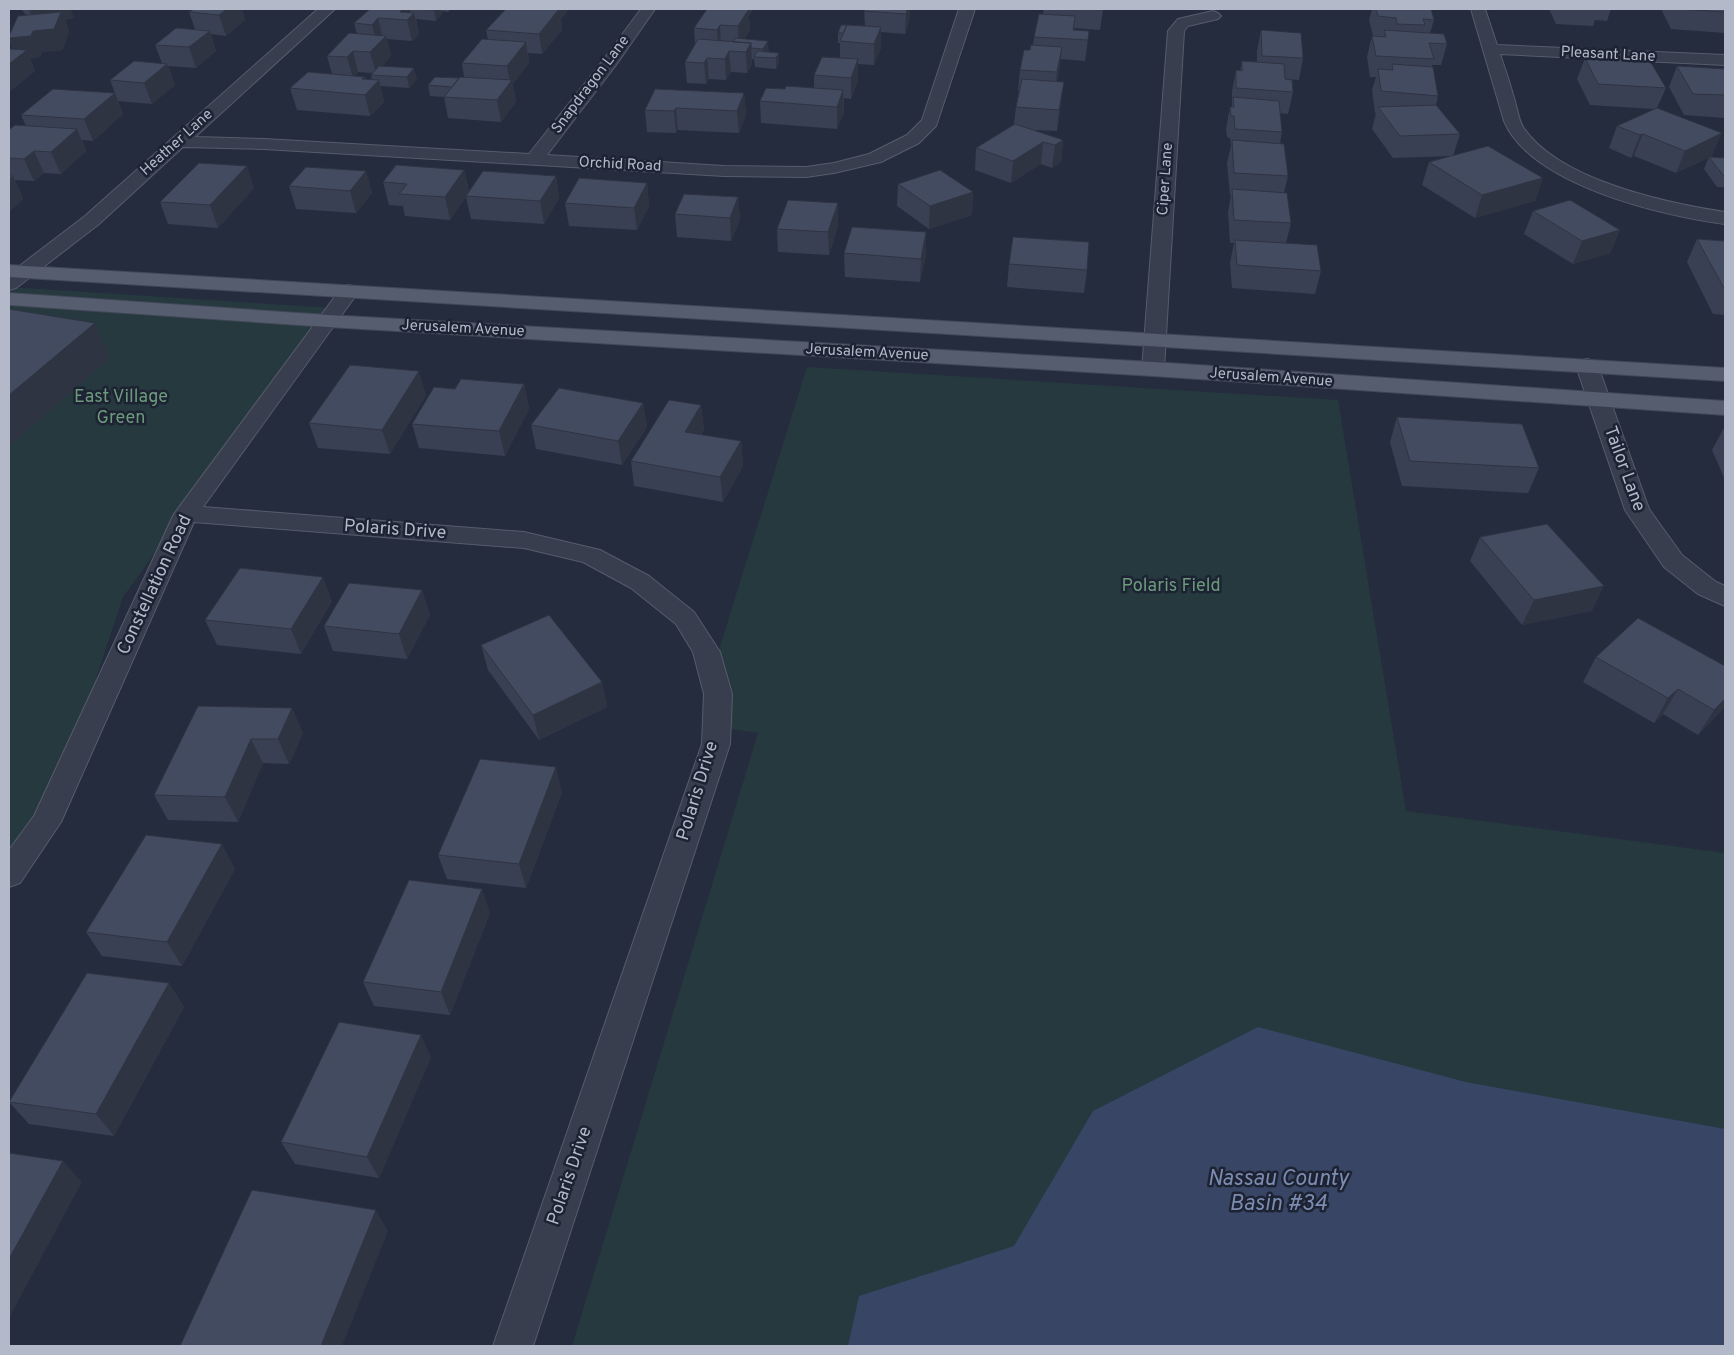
<svg xmlns="http://www.w3.org/2000/svg" width="1734" height="1355" font-family="Overpass,sans-serif">
  <style>
    .green { fill: #26393f }
    .water { fill: #384565 }
    .lines { fill: none; stroke-linecap: round; stroke-linejoin: round }
    .minor-casing { stroke: #565c6c; stroke-width: 2 }
    .major-casing { stroke: #414757; stroke-width: 2 }
    .minor { fill: #383e4e; fill-rule: evenodd }
    .major { fill: #565d6e; fill-rule: evenodd }
    .wall { fill: #3a4053; fill-rule: evenodd }
    .shaded-wall { fill: #2f3443 }
    .building { fill: #434b60; stroke: #2f3443 }
    .labels { text-anchor: middle; dominant-baseline: central; stroke-width: 5; stroke-linejoin: round; paint-order: stroke }
    .far-street-label { font-size: 15px; fill: #b4b9c9; stroke: #1d2333 }
    .park-label { font-size: 18px; fill: #6b9a7c; stroke: #1d2333 }
    .street-label { font-size: 18px; fill: #b4b9c9; stroke: #1d2333 }
    .near-water-label { font-size: 22px; font-style: italic; fill: #7c8cb1; stroke: #1d2333 }
  </style>
  <rect width="100%" height="100%" fill="#242c3e"/>
  <path class="green" d="M9,287l323,21 -209,289 -36,109 -49,120 -29,48z
    M807,367l531,33 68,411 319,42v493h-1153l186,-613 -42,-6 -4,-55z"/>
  <path class="water" d="M1258,1027l208,55 259,47v217h-877l11,-50 155,-50 79,-135z"/>
  <g class="lines">
    <g class="minor-casing">
      <path id="minor" d="M318,9h17l-140,128 69,2 265,15 75,-95 37,-50h14l-39,56 -69,90 177,11 82,1 28,-4 35,-9 38,-19 15,-15 37,-111h16l-39,117 -17,17 -38,19 -47,11 -28,4 -82,-1 -460,-27 -81,-2 -84,77 -83,64 -7,2v-16l76,-58z
        M1471,9h14l12,36 228,10v10l-225,-11c5,15 10,29 14,44 3,9 4,20 9,29 35,53 143,76 202,85v12c-62,-8 -194,-39 -221,-103z
        M1213,11l5,2 3,3 -3,3 -30,7 -4,5 -20,338 -3,5 -8,2 -8,-2 -3,-5 26,-338 10,-12z
        M349,285l7,2 3,4 -156,216 321,25 76,18 49,26 45,36 26,40 12,42 -2,50 -197,602h-40l209,-602 2,-50 -11,-42 -17,-28 -45,-36 -48,-26 -59,-14 -330,-26 -133,300 -41,61 -11,4v-37l25,-34 140,-302 168,-227z
        M1587,359l8,2 3,5 51,143 33,46 34,27 9,4v20l-27,-12 -34,-27 -39,-57 -49,-144 3,-5z"/>
    </g>
    <g class="major-casing">
      <path id="major" d="M9,265l1716,103v13l-1716,-104z
        M9,293l319,22 825,47 572,39v14l-572,-39 -825,-49 -319,-22z"/>
    </g>
    <use href="#minor" class="minor"/>
    <use href="#major" class="major"/>
  </g>
  <path class="wall" d="M21,9h49l4,9 -9,2 4,12 -7,18 -20,2 -2,5 -10,1 5,13 -26,21v-43h3l14,-34z
    M194,9h48l3,11 -19,16 -15,-2 5,17 -20,17 -28,-2 7,19 -23,19 -34,-3 5,13 -30,27 -11,-1 4,11 -25,23 -17,-1 -10,8 -19,-1 8,19 -14,13v-82l17,-4 -5,-11 94,-22 -5,-13 52,-17 -7,-18 40,-16 -6,-17z
    M370,9h81l-3,3 -6,-1v3l-6,7 -20,-2 3,15 -7,7 -25,-2 4,17 -9,10 35,13 -8,9 -29,-2 4,16 -14,14 -73,-6 -7,-22 42,-14 -5,-18 30,-22 -3,-11zM358,72l15,1 -2,2 1,5 -6,-1 -1,-2 -10,-1z
    M506,9h63l-8,10 1,11 -20,24 -14,-1 1,10 -16,21 3,18 -15,20 -53,-4 -4,-21 -14,-1 -2,-11 36,-8 -2,-14 26,-23 -2,-10z
    M707,9h46l-4,7 1,14 -6,9 25,13 10,1v10l-3,6 -21,-2 -1,-8h-2v5l-5,9 -16,-1 -5,8 -17,-1 -3,5 -19,-1 -2,-21 10,-17 -1,-17z
    M864,9h46v9l-5,16 -24,-2v16l-7,17 -16,-1v16l-7,19 -7,-1v14l-7,17 -76,-6 -1,-22 25,-12 29,-1v-13l26,-17v-15h-2v-10l27,-7z
    M1044,9h59l-3,21 -26,-2v2l15,1 -4,30 -25,-2 -3,22 4,22 -4,28 -24,-1 30,10 -2,22 -9,6 -11,-4 -30,19 -36,-13 1,-22 38,-24 2,-17 3,-16h-1l2,-21 13,-25 1,-8 9,-23z
    M1372,9h59l3,11 -4,13 17,11 -6,21h-9v2l6,29 -2,9 24,29 -7,22 90,22 -8,23 -60,17 -53,-33 7,-23 23,-6 -59,2 -21,-29 4,-16h-1l-3,-23 4,-13h-6l-3,-20 5,-21h1l-4,-16z
    M1549,9h62l-4,12 -12,-1 -2,6 -37,-2z
    M1662,9h63v24l-54,-4 -9,-18z
    M1261,30l42,28 -4,22 -14,-1 8,13 -5,22 -8,-1 2,19 -2,12 8,32 -4,17 7,30 -5,20 35,28 -6,23 -83,-6 -2,-25 4,-20h-4l-2,-31 3,-17h-1l-3,-32 4,-17 -1,-8 -3,-1 -1,-8 4,-22h2v-16l4,-21 4,1 2,-10 15,1v-11z
    M1585,58l81,30 -9,20 55,48 -36,17 -42,-17 -3,2 -22,-10 8,-22 37,-17 -64,-4 -13,-26z
    M1677,66l48,3v49l-41,-3 -15,-28z
    M744,93l2,22 -7,18 -61,-3 -2,3 -29,-1 -2,-22z
    M1709,157l16,1v29h-8l-13,-18z
    M464,170l5,21 87,-15 3,22 -15,26 -73,-5 -5,-22 -16,23 -45,-4 -2,-10 -14,-1 -6,-23z
    M366,171l6,22 -16,20 -60,-4 -7,-23z
    M647,183l2,23 -12,24 -68,-4 -4,-23z
    M898,184l75,8 -1,23 -43,14 -32,-23z
    M254,188l-36,40 -50,-4 -8,-22z
    M738,197l2,23 -9,21 -54,-4 -2,-23z
    M1533,211l87,19 -10,23 -37,11 -49,-30z
    M838,226l-9,29 -51,-3 -1,-23z
    M926,232v24l-6,26 -75,-5 -1,-24z
    M1697,239l28,2v74l-12,-1 -26,-52z
    M1009,264l78,6 -3,23 -77,-6z
    M524,384l5,25 -24,47 -86,-8 -7,-24 43,-35z
    M426,395l-36,59 -72,-6 -9,-25z
    M643,403l4,24 -25,38 -86,-16 -5,-24z
    M701,405l3,25 -3,5 40,6 2,25 -20,36 -89,-16 -3,-25z
    M1397,417l142,51 -11,25 -126,-7 -12,-44z
    M1725,426v54l-13,-30z
    M1480,537l112,74 -70,14 -52,-64z
    M422,590l8,25 -23,44 -74,-8 -9,-25z
    M332,601l-31,53 -84,-9 -12,-25z
    M481,645l121,37 5,25 -68,33 -51,-70z
    M1596,657l129,50 -27,28 -35,-21 -9,9 -71,-41z
    M292,708l11,25 -14,31 -26,-1 -25,59 -70,-2 -14,-25z
    M562,792l-36,96 -79,-9 -9,-24z
    M235,869l-53,97 -80,-10 -16,-24z
    M490,913l-40,102 -76,-9 -11,-24z
    M169,983l15,24 -70,129 -85,-12 -20,-22z
    M431,1057l-52,121 -84,-14 -14,-22z"/>
  <path class="shaded-wall" d="M29,9h41l4,9 -9,2 4,12 -7,18 -20,2 -2,5 -10,1 5,13 -26,21v-28l7,-6 -7,-17v-3l27,-11z
    M227,9h15l3,11 -19,16 -7,-21z
    M403,9h7v1l1,6 3,-3 5,21 -7,7 -5,-21 -7,-8z
    M436,9h5l1,5 -6,7 -2,-11z
    M556,9h13l-8,10 1,11 -20,24 -3,-20 18,-22z
    M745,9h8l-4,7 1,14 -11,17 -1,-21z
    M905,9h5v9l-5,16 1,-20z
    M378,18l5,21 3,-3 5,20 -15,17 -6,-21 7,-7 -5,-20z
    M720,25l1,20 -3,5 -1,-20z
    M881,27v21l-7,17v-21z
    M210,31l6,20 -20,17 -7,-21z
    M768,41l1,10 -4,6h-1l-1,-8z
    M526,42l3,21 -16,21 3,18 -15,20 -4,-22 13,-17 -3,-17z
    M751,43l1,21 -5,9 -1,-21z
    M1062,47l-2,21 -5,26 2,-22z
    M353,51l5,21 -5,6 -6,-21z
    M729,51l2,21 -5,8 -1,-21z
    M779,53v10l-3,6v-11z
    M707,58l2,21 -3,5 -2,-21z
    M858,59v21l-7,19v-21z
    M167,64l8,21 -23,19 -8,-21z
    M414,68l3,11 -8,9 -2,-11z
    M365,77l3,14 11,-11 5,22 -14,14 -5,-21 -3,-16z
    M1064,82l-7,49 2,-21z
    M843,90l1,22 -7,17v-22z
    M115,93l8,21 -30,27 -9,-22z
    M744,93l2,22 -7,18 -2,-22z
    M676,108l2,22 -2,3 -2,-22z
    M77,129l9,22 -25,23 -10,-22z
    M1722,133l-10,23 -36,17 9,-22z
    M1643,134l-9,22 -3,2 9,-23z
    M1063,140l-2,22 -9,6 3,-23z
    M1043,142l-2,22 -30,19 2,-22z
    M34,151l10,22 -10,8 -10,-22z
    M247,166l7,22 -36,40 -8,-23z
    M464,170l5,22 -19,28 -5,-23z
    M366,171l6,22 -16,20 -6,-22z
    M13,176l10,23 -14,13v-32z
    M556,176l3,22 -15,26 -4,-23z
    M1543,178l-8,23 -60,17 7,-23z
    M647,183l2,23 -12,24 -3,-22z
    M973,192l-1,23 -43,14 1,-23z
    M738,197l2,23 -9,21 -1,-23z
    M838,203v23l-9,29 -1,-23z
    M1620,230l-10,23 -37,11 9,-23z
    M926,232v24l-6,26 1,-23z
    M95,323l15,35 -101,88v-51z
    M419,371l7,24 -36,59 -8,-24z
    M524,384l5,25 -24,47 -6,-25z
    M643,403l4,24 -25,38 -4,-24z
    M701,405l3,25 -16,27 -3,-25z
    M741,441l2,25 -20,36 -3,-25z
    M323,577l9,24 -31,53 -10,-25z
    M1604,586l-12,25 -70,14 12,-25z
    M422,590l8,25 -23,44 -8,-25z
    M602,682l5,25 -68,33 -6,-25z
    M1678,689l-15,25 -9,9 14,-25z
    M1725,699v8l-27,28 16,-25z
    M292,708l11,25 -14,31 -11,-25z
    M251,739l12,24 -25,59 -13,-25z
    M556,767l6,25 -36,96 -7,-24z
    M222,844l13,25 -53,97 -15,-24z
    M482,889l8,24 -40,102 -9,-23z
    M169,983l15,24 -70,129 -18,-22z
    M421,1035l10,22 -52,121 -12,-21z
    M63,1161l19,21 -73,136v-59z
    M376,1210l12,21 -46,115h-21z"/>
  <path class="building" d="M194,9h33l-8,6 -30,-3z
    M370,9h33l-3,3 14,1 -7,7 -29,-2 -6,7 -18,-2z
    M411,9h25l-2,1z
    M506,9h53l-20,25 -53,-4z
    M707,9h42l-11,17 -18,-1 -3,5 -23,-2z
    M865,9h42l-1,5 -42,-3z
    M1085,9h17v1z
    M1376,9h55l3,11 -11,-1 2,6 -28,-1 -1,-6 -18,-2z
    M1679,9h46v3z
    M61,12l-7,17 -21,2 -2,5 -22,2v-2l9,-20z
    M1039,14l36,2 -2,14 16,1 -1,9 -54,-3z
    M841,25h6l-4,8h-5z
    M847,25l34,2 -7,17 -34,-3z
    M176,28l34,3 -21,16 -34,-2z
    M1261,30l40,3 2,25 -41,-2z
    M1384,30l60,4 3,10 -18,-1 5,16 -58,-3 -4,-20 14,1z
    M349,33l37,3 -16,16 -17,-1 -6,6 -20,-1z
    M736,38l32,3 -5,8 -12,-1v-5l-18,-1z
    M482,39l44,3 -19,24 -45,-3z
    M698,39l53,4 -5,9 -17,-1 -4,8 -18,-1 -3,5 -19,-1z
    M1031,45l31,2 -5,25 -37,-2 4,-20h6z
    M9,49l18,1 -18,14z
    M757,51l22,2 -3,5 -22,-1z
    M822,57l36,2 -7,19 -37,-3z
    M1585,58l65,3 16,27 -68,-4z
    M134,61l33,3 -23,19 -34,-3z
    M1242,61l42,3 1,15 7,1 1,12 -57,-4v-18l6,1z
    M1392,64l41,3 5,29 -57,-5 -3,-22 15,1z
    M379,66l35,2 -7,9 -36,-2z
    M1677,66l48,3v26l-32,-1z
    M308,72l57,5 -3,2 17,1 -14,15 -75,-7z
    M435,77l24,1 -7,9 -24,-2z
    M460,77l52,3 -15,20 -53,-3z
    M1022,79l42,3 -5,28 -43,-3z
    M786,86l57,4 -6,17 -77,-6 6,-13 19,1z
    M53,89l62,4 -31,26 -63,-4z
    M655,89l89,4 -7,18 -61,-3 -2,3 -29,-1z
    M1233,97l46,4 3,31 -47,-3 -1,-13h-3l-1,-9h4z
    M1436,105l24,29 -60,2 -22,-29z
    M1657,108l65,25 -37,18 -42,-17 -3,1 -23,-9z
    M1015,124l48,16 -8,5 -12,-3 -30,19 -37,-13z
    M15,125l62,4 -26,23 -17,-1 -10,8 -15,-1v-28z
    M1232,140l52,4 4,32 -54,-3z
    M1488,146l55,32 -61,17 -53,-33z
    M1709,157l16,1v17h-2z
    M199,163l48,3 -37,39 -50,-3z
    M396,165l68,5 -19,27 -46,-3 8,-10 -24,-2z
    M306,167l60,4 -16,20 -61,-5z
    M940,170l33,22 -43,14 -32,-22z
    M483,171l73,5 -16,25 -74,-5z
    M9,176h4l-4,4z
    M579,178l68,5 -13,25 -69,-5z
    M1232,189l55,4 4,30 -57,-3z
    M684,194l54,3 -8,21 -55,-4z
    M788,200l50,3 -10,29 -51,-3z
    M1570,200l50,30 -38,11 -49,-30z
    M852,227l74,5 -5,27 -77,-6z
    M1013,237l76,5 -2,28 -78,-6z
    M1697,239l28,2v50v-1z
    M1235,240l82,5 4,26 -84,-6z
    M9,309l86,14 -86,72z
    M350,365l69,6 -37,59 -73,-7z
    M461,379l63,5 -25,47 -87,-7 22,-37 21,2z
    M559,388l84,15 -25,38 -87,-16z
    M669,400l32,5 -16,27 56,9 -21,36 -89,-16z
    M1397,417l125,7 17,44 -129,-7z
    M1547,524l57,62 -70,14 -54,-63z
    M240,568l83,9 -32,52 -86,-9z
    M349,583l73,7 -23,44 -75,-8z
    M549,615l53,67 -69,33 -52,-70z
    M1638,618l87,48v33l-11,11 -36,-21 -10,9 -72,-41z
    M198,706l94,2 -14,31h-27l-26,58 -71,-2z
    M480,759l76,8 -37,97 -81,-9z
    M146,835l76,9 -55,98 -81,-10z
    M409,880l73,9 -41,103 -78,-10z
    M87,973l82,10 -73,131 -87,-12z
    M339,1022l82,13 -54,122 -86,-15z
    M9,1153l54,8 -54,98z
    M252,1190l124,20 -55,136h-141z"/>
  <g class="labels">
    <g class="far-street-label">
      <text transform="translate(1608 55) rotate(3)">Pleasant Lane</text>
      <text transform="translate(591 85) rotate(-53)">Snapdragon Lane</text>
      <text transform="translate(177 143) rotate(-42)">Heather Lane</text>
      <text transform="translate(620 165) rotate(3)">Orchid Road</text>
      <text transform="translate(1166 179) rotate(-86)">Ciper Lane</text>
      <text transform="translate(463 329) rotate(3)">Jerusalem Avenue</text>
      <text transform="translate(867 353) rotate(3)">Jerusalem Avenue</text>
      <text transform="translate(1271 378) rotate(4)">Jerusalem Avenue</text>
    </g>
    <g class="park-label">
      <text x="121" y="397">East Village<tspan x="121" dy="21">Green</tspan></text>
      <text x="1171" y="586">Polaris Field</text>
    </g>
    <g class="street-label">
      <text transform="translate(1624 469) rotate(70)">Tailor Lane</text>
      <text transform="translate(395 530) rotate(4)">Polaris Drive</text>
      <text transform="translate(155 585) rotate(-65)">Constellation Road</text>
      <text transform="translate(698 791) rotate(-73)">Polaris Drive</text>
      <text transform="translate(570 1176) rotate(-71)">Polaris Drive</text>
    </g>
    <g class="near-water-label">
      <text x="1278" y="1179">Nassau County<tspan x="1278" dy="25">Basin #34</tspan></text>
    </g>
  </g>
  <rect width="1734" height="1355" fill="none" stroke="#b4b9c9" stroke-width="20"/>
</svg>
